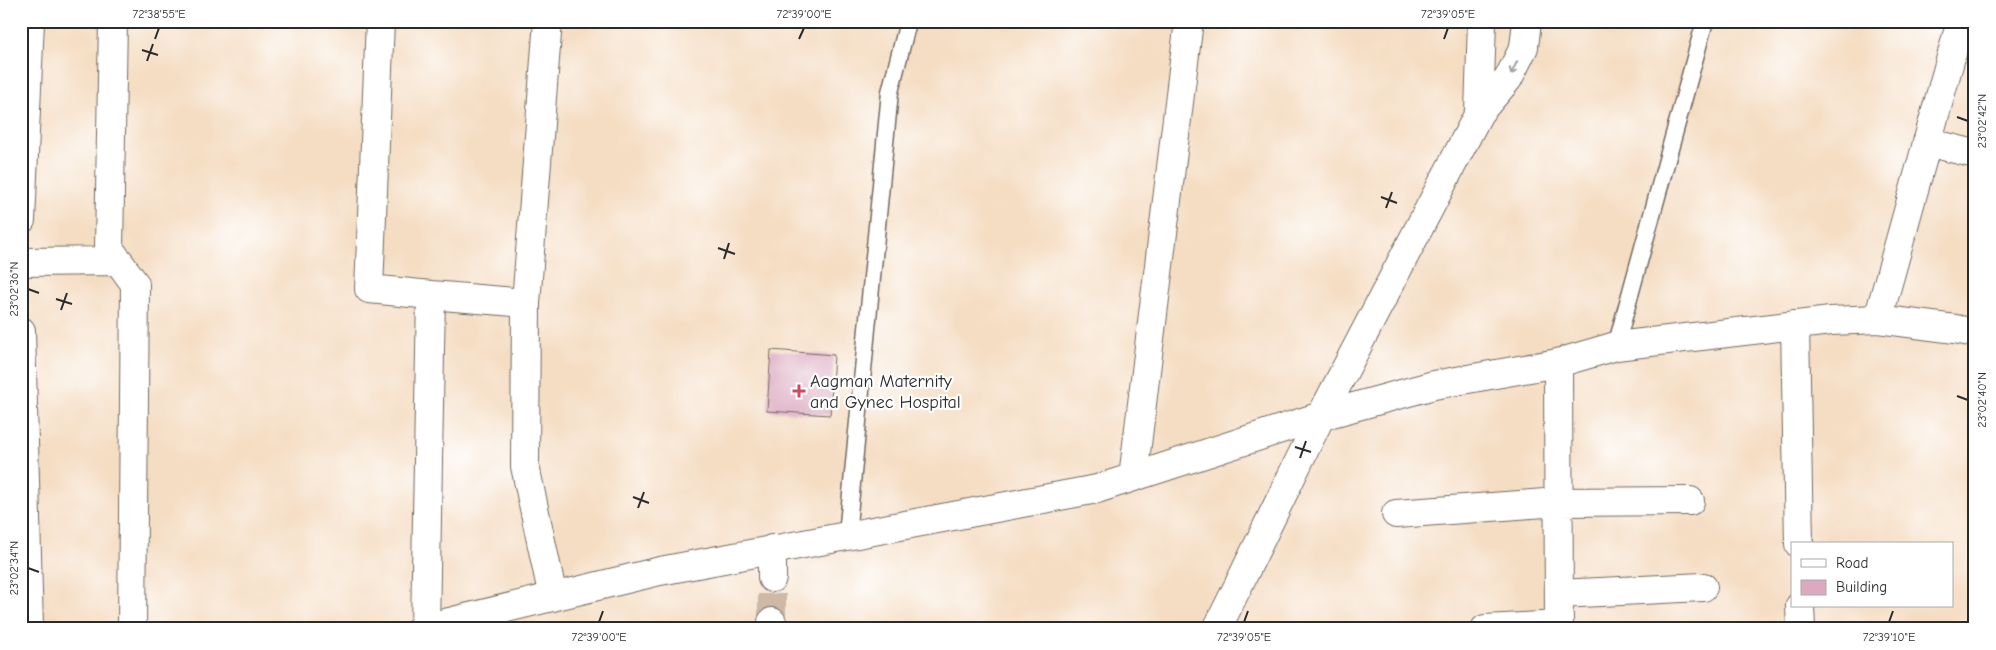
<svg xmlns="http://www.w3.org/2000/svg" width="1996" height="650" font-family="'Comic Neue',sans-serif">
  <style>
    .building { fill: #dca9c0 }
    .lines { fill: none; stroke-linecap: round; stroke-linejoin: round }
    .minor-tunnel { stroke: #cdb9a5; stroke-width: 28; stroke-dasharray: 28 14; stroke-linecap: butt }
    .service-casing { stroke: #726960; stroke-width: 19 }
    .minor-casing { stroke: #726960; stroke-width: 30 }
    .tertiary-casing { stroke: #726960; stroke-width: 30 }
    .service { stroke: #fff; stroke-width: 16 }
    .minor { stroke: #fff; stroke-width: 28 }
    .tertiary { stroke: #fff; stroke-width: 28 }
    .oneway { stroke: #a0a0a0 }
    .ticks { fill: none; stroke: #2b2b2b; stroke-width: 2 }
    .poi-dot { fill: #d1495b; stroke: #fff; stroke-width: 2 }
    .labels { text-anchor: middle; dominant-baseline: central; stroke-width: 4.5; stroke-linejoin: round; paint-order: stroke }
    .poi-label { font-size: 18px; fill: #2b2b2b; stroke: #fff; text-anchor: start }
    .neatline { fill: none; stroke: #2b2b2b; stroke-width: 2 }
    .ticks-label { font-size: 12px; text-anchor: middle; fill: #2b2b2b }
  </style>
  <rect width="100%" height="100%" fill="#fff"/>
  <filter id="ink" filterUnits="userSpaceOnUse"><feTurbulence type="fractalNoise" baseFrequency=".02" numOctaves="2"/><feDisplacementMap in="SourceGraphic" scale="10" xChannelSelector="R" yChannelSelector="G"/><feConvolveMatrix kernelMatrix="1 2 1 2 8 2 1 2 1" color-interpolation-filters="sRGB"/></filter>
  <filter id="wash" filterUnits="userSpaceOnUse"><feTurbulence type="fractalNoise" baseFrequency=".0096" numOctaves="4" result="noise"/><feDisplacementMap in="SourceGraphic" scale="20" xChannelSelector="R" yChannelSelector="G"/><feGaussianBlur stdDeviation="1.12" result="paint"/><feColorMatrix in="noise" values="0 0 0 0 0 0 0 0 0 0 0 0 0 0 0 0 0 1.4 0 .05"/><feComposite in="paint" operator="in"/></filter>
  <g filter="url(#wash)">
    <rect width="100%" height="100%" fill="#f5ddc3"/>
    <g id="blocks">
      <path class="building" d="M771,350l63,5 -4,60 -63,-4z"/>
    </g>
  </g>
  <g filter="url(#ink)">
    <use href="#blocks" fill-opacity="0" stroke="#726960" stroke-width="1"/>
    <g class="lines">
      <path class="minor-tunnel" d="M772,622v-44"/>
      <g class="service-casing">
        <path id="service" d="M1616,346l89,-325
          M847,535l43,-443 18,-70"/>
      </g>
      <g class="minor-casing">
        <path id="minor" d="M113,21l-4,227 26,36 -3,345
          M380,21l-11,268 62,6
          M1927,142l48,12
          M21,220l9,-199
          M21,262l98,-1
          M1878,319l83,-298
          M1795,325l4,219
          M21,331l8,298
          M1558,363l1,266
          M1133,477l56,-456
          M1396,514l162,-12 132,-1
          M772,549v29
          M1559,594l144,-7
          M1800,606l1,23
          M772,622v7
          M425,628l6,-333 95,8
          M1217,629l104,-213
          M1485,629l74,-4"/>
      </g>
      <g class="tertiary-casing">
        <path id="tertiary" d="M548,21l-22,282 -1,163 28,131
          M1479,113l3,-92
          M1321,416l158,-303 29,-34 16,-32 3,-26
          M420,629l240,-58 437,-82 224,-73 113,-31 124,-22 58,-17 215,-25 47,-2 77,10 20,4"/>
      </g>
      <use href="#service" class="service"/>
      <use href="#minor" class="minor"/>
      <use href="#tertiary" class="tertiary"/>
    </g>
    <defs><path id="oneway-shaft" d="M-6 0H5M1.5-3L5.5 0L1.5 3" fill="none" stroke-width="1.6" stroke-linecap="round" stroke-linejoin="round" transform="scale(1.25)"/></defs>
    <use class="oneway" href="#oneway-shaft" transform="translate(1514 68) rotate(115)"/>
  </g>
  <path class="ticks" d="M155,39l4,-11M799,39l5,-11M1444,39l4,-11M142,50l16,5M147,61l6,-17M1957,117l11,4M1381,197l16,6M1386,208l6,-16M718,248l17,6M724,259l5,-16M28,289l11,4M56,299l16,5M61,310l6,-17M1957,396l11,4M1295,447l16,5M1300,458l6,-17M633,497l16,6M638,508l6,-16M28,568l11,4M599,622l4,-11M1244,622l4,-11M1889,622l4,-11"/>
  <path class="poi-dot" d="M796.5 383.5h5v5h5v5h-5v5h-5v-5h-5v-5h5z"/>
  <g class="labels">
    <g class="poi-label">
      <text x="810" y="381">Aagman Maternity<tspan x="810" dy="21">and Gynec Hospital</tspan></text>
    </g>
  </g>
  <rect width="1996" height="650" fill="none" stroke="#fff" stroke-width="55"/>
  <rect x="1791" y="542" width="162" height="65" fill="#ffffff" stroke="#aaaaaa"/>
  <rect x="1801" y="559" width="25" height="8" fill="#ffffff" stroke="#aaaaaa"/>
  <text x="1836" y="568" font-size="15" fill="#2b2b2b">Road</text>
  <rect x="1801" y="580" width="25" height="15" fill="#dca9c0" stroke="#aaaaaa"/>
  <text x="1836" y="592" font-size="15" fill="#2b2b2b">Building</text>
  <rect x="28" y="28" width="1940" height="594" class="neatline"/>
  <g class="ticks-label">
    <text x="159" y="18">72°38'55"E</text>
    <text x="804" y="18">72°39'00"E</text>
    <text x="1448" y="18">72°39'05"E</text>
    <text transform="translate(1982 121) rotate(-90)" y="4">23°02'42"N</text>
    <text transform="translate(14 289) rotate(-90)" y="4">23°02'36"N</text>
    <text transform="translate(1982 400) rotate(-90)" y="4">23°02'40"N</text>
    <text transform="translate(14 568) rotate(-90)" y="4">23°02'34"N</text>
    <text x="599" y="641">72°39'00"E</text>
    <text x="1244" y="641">72°39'05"E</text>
    <text x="1889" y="641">72°39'10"E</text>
  </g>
</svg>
